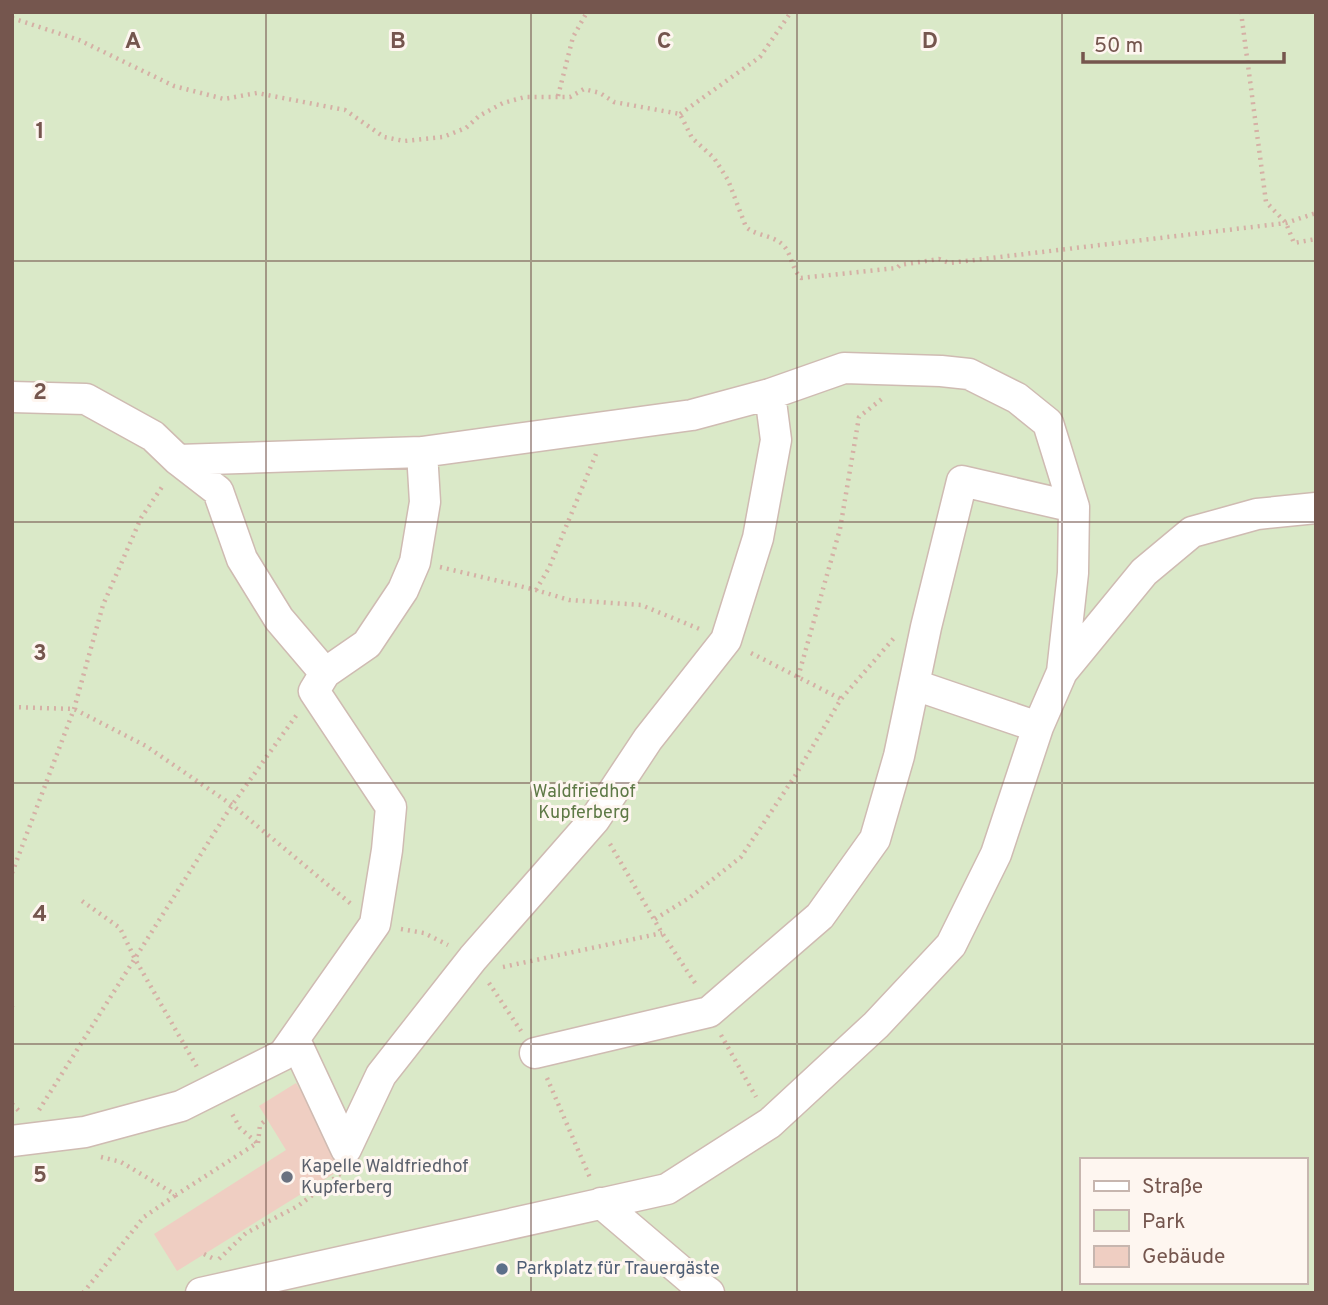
<svg xmlns="http://www.w3.org/2000/svg" width="1328" height="1305" font-family="Overpass,sans-serif">
  <style>
    .green { fill: #dae9c8; fill-rule: evenodd }
    .building { fill: #efcec2 }
    .lines { fill: none; stroke-linecap: round; stroke-linejoin: round }
    .minor-casing { stroke: #cfbbb2; stroke-width: 33 }
    .path { stroke: #d5b0a5; stroke-width: 4.5; stroke-dasharray: 2 5; stroke-linecap: butt }
    .minor { stroke: #fff; stroke-width: 30 }
    .grid { fill: none; stroke: #75564e; stroke-width: 2; stroke-opacity: 0.55 }
    .worship-dot { fill: #6b7280; stroke: #fef6f0; stroke-width: 2.5 }
    .service-dot { fill: #5c6f8a; stroke: #fef6f0; stroke-width: 2.5 }
    .labels { text-anchor: middle; dominant-baseline: central; stroke-width: 6; stroke-linejoin: round; paint-order: stroke }
    .park-label { font-size: 18px; fill: #5e7946; stroke: #fef6f0 }
    .worship-label { font-size: 18px; fill: #5b616d; stroke: #fef6f0; text-anchor: start }
    .service-label { font-size: 18px; fill: #4e5e75; stroke: #fef6f0; text-anchor: start }
    .grid-label { font-size: 23px; text-anchor: middle; font-weight: bold; fill: #75564e; stroke: #fef6f0; stroke-width: 6; stroke-linejoin: round; paint-order: stroke }
  </style>
  <rect width="100%" height="100%" fill="#fbf2e9"/>
  <path class="green" d="M12,12h1304v1281h-1304zM1081,1160h224v122h-224z"/>
  <path class="building" d="M296,1083l52,82 -171,106 -23,-37 132,-84 -27,-44z"/>
  <g class="lines">
    <g class="minor-casing">
      <path id="minor" d="M12,397l74,2 67,37 25,24 40,31 24,68 37,60 46,54 -11,18 77,116 -4,43 -12,74 -92,131 -102,51 -96,26 -73,9
        M178,460l244,-8 270,-37 78,-21 74,-26 97,3 28,3 48,24 31,25 26,84 -1,66 -11,99 -24,55 -42,127 -45,91 -75,80 -106,98 -103,66 -466,104
        M1062,672l82,-100 48,-40 65,-18 59,-6
        M325,673l42,-29 36,-54 12,-28 10,-60 -3,-50
        M915,685l123,42
        M295,1040l51,109
        M535,1053l174,-41 111,-96 55,-77 24,-83 27,-129 36,-146 112,26
        M346,1149l35,-74 92,-117 122,-139 53,-80 78,-99 32,-102 18,-98 -6,-46
        M601,1203l94,80 14,10"/>
    </g>
    <path class="path" d="M1241,12l25,190 20,21 8,20 22,-4
      M12,18l67,22 95,46 50,13 33,-6 88,17 39,27 20,4 39,-4 23,-9 13,-12 24,-13 22,-6h45l14,-8 16,4 14,9 66,12 12,24 22,20 14,22 18,47c10,9 26,8 36,17 10,9 9,24 19,34l96,-10 3,-3 39,-6 10,4 337,-40 30,-10
      M558,96l15,-59 14,-25
      M680,114l80,-57 31,-45
      M440,567l96,23 33,10 72,5 61,25
      M536,590l13,-22 47,-114
      M751,653l90,46
      M798,677l42,-148 19,-112 24,-19
      M12,707l62,2 72,37 86,59 119,99
      M610,844l52,89 35,53
      M12,873l62,-164 29,-104 38,-87 23,-34
      M82,901l38,27 15,31 62,108
      M655,919l34,-21 52,-41 54,-81 46,-77 53,-61
      M401,929l23,4 24,12
      M503,967l159,-34
      M489,983l32,48
      M12,1006l1,-1
      M721,1035l35,62
      M547,1078l44,102
      M12,1104l9,9
      M39,1110l193,-305 66,-92
      M258,1143l2,-18 7,-6
      M101,1157l20,5 55,33 81,-52 -17,-15 -9,-16
      M204,1254l12,6
      M219,1259l27,-26 52,-27 42,-32
      M83,1293l61,-76 32,-22"/>
    <use href="#minor" class="minor"/>
  </g>
  <path class="grid" d="M266,12v1281M531,12v1281M797,12v1281M1062,12v1281M12,261h1304M12,522h1304M12,783h1304M12,1044h1304"/>
  <circle class="worship-dot" cx="287" cy="1177" r="7"/>
  <circle class="service-dot" cx="502" cy="1269" r="7"/>
  <g class="labels">
    <g class="park-label">
      <text x="584" y="792">Waldfriedhof<tspan x="584" dy="21">Kupferberg</tspan></text>
    </g>
    <g class="worship-label">
      <text x="301" y="1167">Kapelle Waldfriedhof<tspan x="301" dy="21">Kupferberg</tspan></text>
    </g>
    <g class="service-label">
      <text x="516" y="1269">Parkplatz für Trauergäste</text>
    </g>
  </g>
  <g class="grid-label">
    <text x="133" y="48">A</text>
    <text x="398" y="48">B</text>
    <text x="664" y="48">C</text>
    <text x="930" y="48">D</text>
    <text x="40" y="138">1</text>
    <text x="40" y="399">2</text>
    <text x="40" y="660">3</text>
    <text x="40" y="921">4</text>
    <text x="40" y="1182">5</text>
  </g>
  <rect width="1328" height="1305" fill="none" stroke="#75564e" stroke-width="28"/>
  <rect x="1080" y="1158" width="228" height="126" fill="#fef6f0" stroke="#c7b6af" stroke-width="2"/>
  <rect x="1094" y="1181" width="35" height="10" fill="#ffffff" stroke="#c7b6af" stroke-width="2"/>
  <text x="1142" y="1193" font-size="21" fill="#75564e">Straße</text>
  <rect x="1094" y="1210" width="35" height="21" fill="#dae9c8" stroke="#c7b6af" stroke-width="2"/>
  <text x="1142" y="1228" font-size="21" fill="#75564e">Park</text>
  <rect x="1094" y="1246" width="35" height="21" fill="#efcec2" stroke="#c7b6af" stroke-width="2"/>
  <text x="1142" y="1263" font-size="21" fill="#75564e">Gebäude</text>
  <path d="M1083 52v10h201v-10" fill="none" stroke="#75564e" stroke-width="3.5"/>
  <text x="1094" y="52" font-size="21" fill="#75564e" stroke="#fef6f0" stroke-width="5" paint-order="stroke">50 m</text>
</svg>
